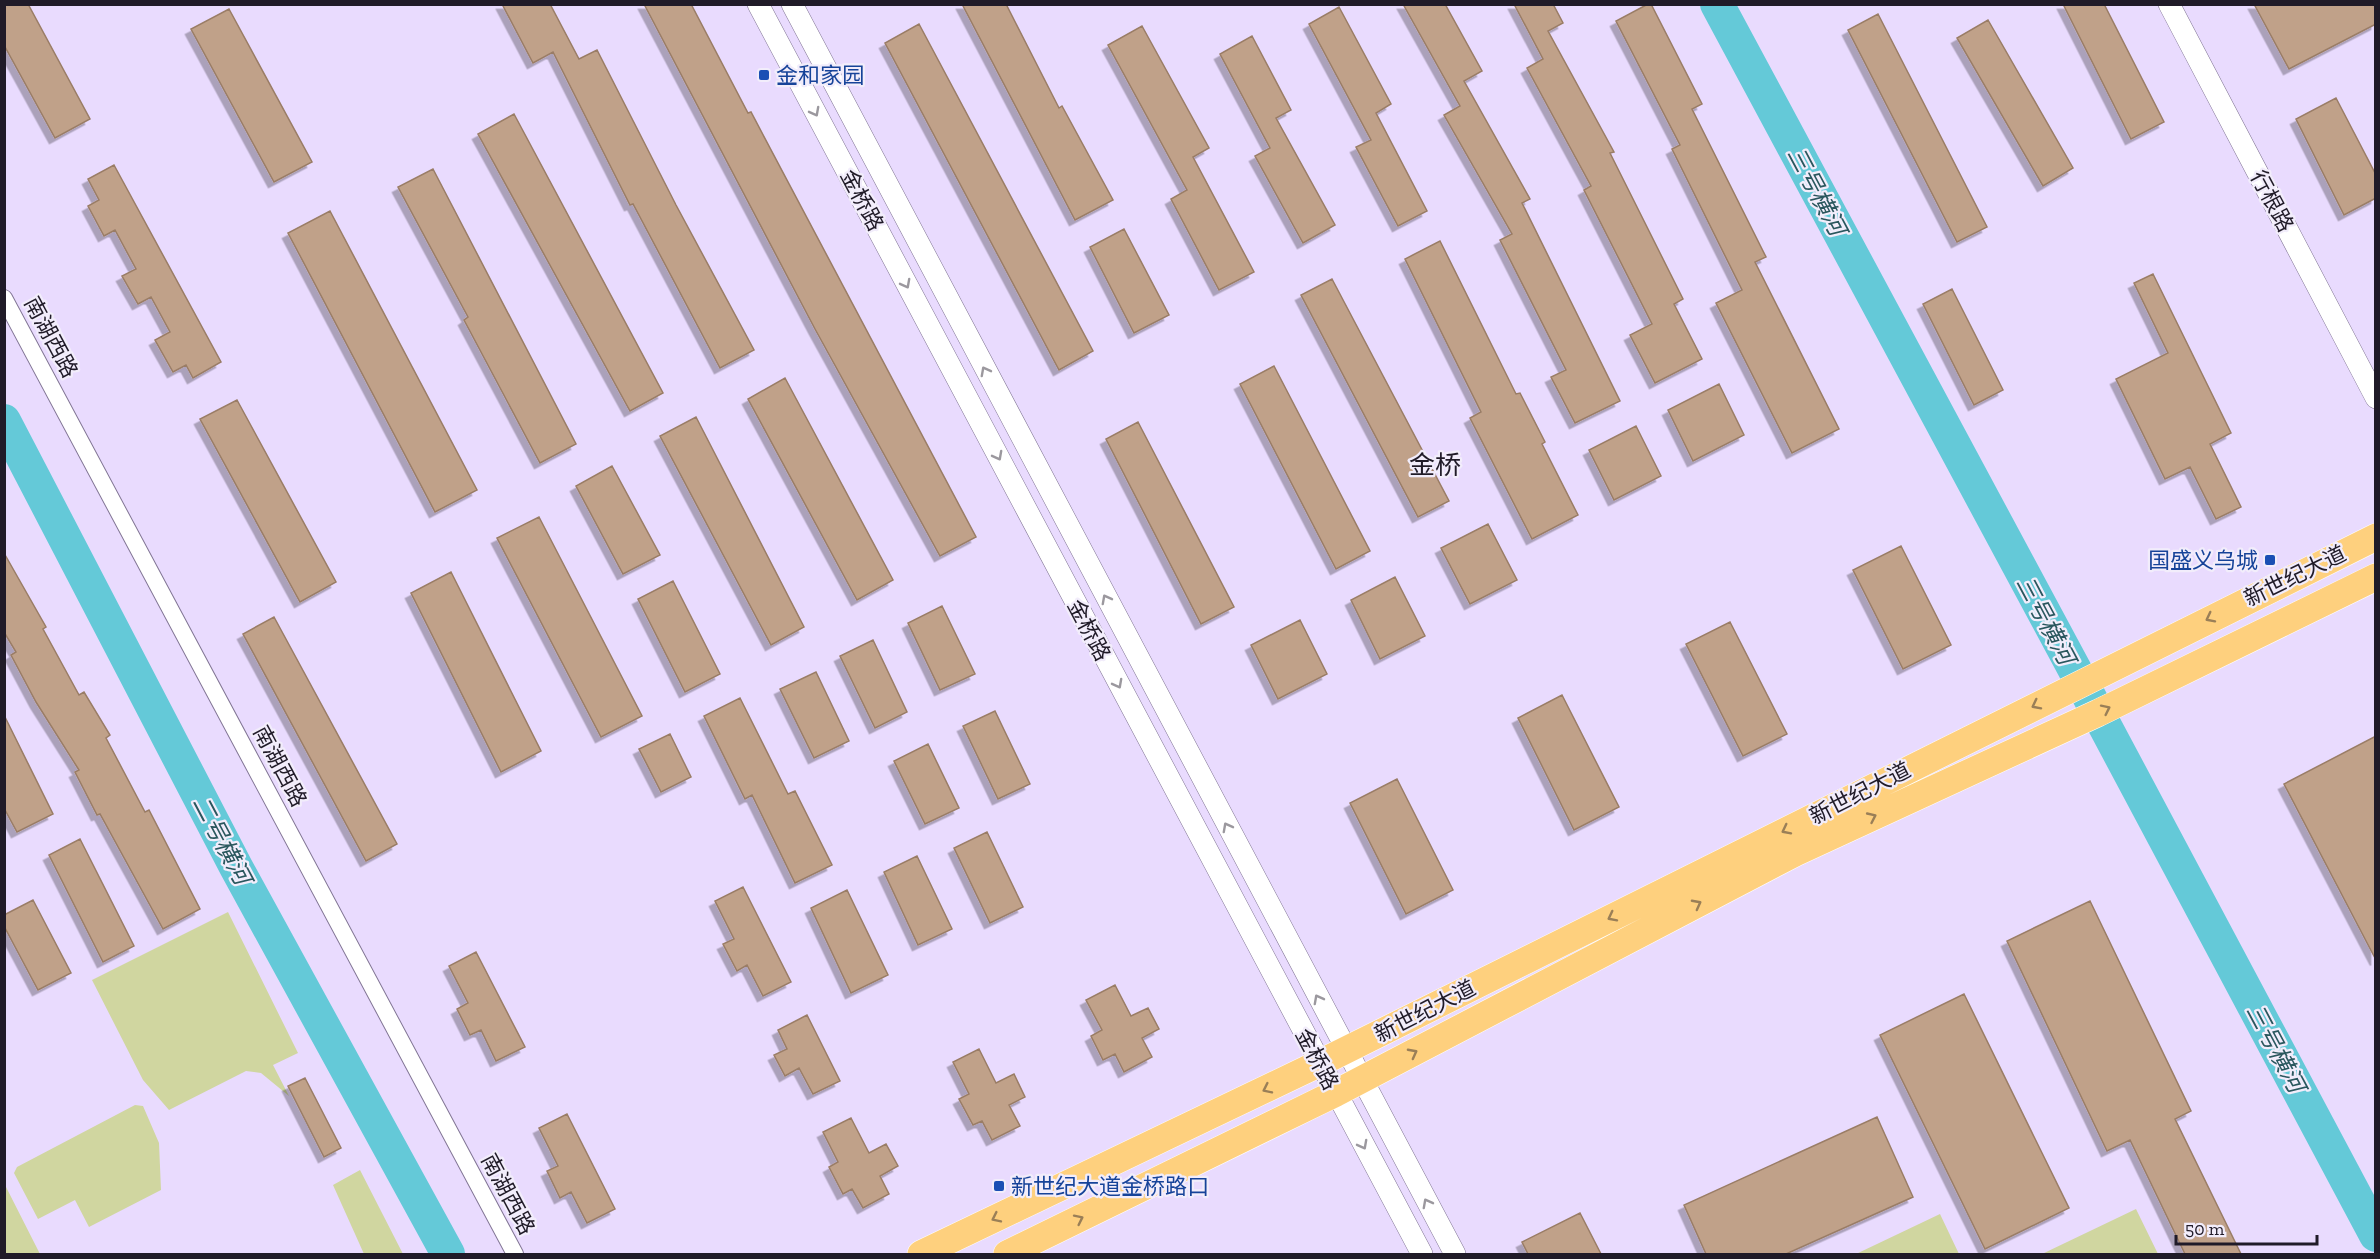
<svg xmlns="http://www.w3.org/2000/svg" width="2380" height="1259" font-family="'Zilla Slab','Noto Sans SC',serif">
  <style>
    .green { fill: #d0d6a0 }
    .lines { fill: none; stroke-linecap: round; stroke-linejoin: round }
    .river { stroke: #64c9d8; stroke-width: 34 }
    .building { fill: #c0a189; stroke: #9a7d66; stroke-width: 1.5; filter: url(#shadow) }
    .minor-casing { stroke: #827695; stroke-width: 18 }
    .tertiary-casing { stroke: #827695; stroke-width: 22 }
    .primary-casing { stroke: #fff; stroke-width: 28 }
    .minor { stroke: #fff; stroke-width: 16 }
    .tertiary { stroke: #fff; stroke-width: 21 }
    .primary { stroke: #fed07e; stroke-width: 27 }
    .oneway { stroke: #9b989e }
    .oneway2 { stroke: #9a7f57 }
    .transit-dot { fill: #1a4fb4; stroke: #f2edfb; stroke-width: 2 }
    .labels { text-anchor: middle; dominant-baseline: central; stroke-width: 4.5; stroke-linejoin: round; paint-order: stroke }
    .transit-label { font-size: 22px; fill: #164399; stroke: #f2edfb; text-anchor: start }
    .street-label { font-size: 22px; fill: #201b28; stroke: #f2edfb }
    .water-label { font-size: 24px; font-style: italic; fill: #2a575e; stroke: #f2edfb }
    .quarter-label { font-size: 26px; fill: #201b28; stroke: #f2edfb }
  </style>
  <defs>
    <filter id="shadow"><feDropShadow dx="-5.5" dy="5.5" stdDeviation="0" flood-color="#0004"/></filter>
  </defs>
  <rect width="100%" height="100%" fill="#e9dbfe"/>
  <path class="green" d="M228,912l70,141 -25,12 16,31 -28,-23 -15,-2 -77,39 -26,-30 -51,-100z
    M135,1105l8,1 16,37 2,47 -72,37 -14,-27 -37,19 -24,-46 3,-6z
    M360,1170l43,84h-39l-31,-69z
    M5,1185l35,69h-35z
    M2136,1209l22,45h-116z
    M1940,1214l19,40h-103z"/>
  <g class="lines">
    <path class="river" d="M1717,4l381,709 278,522
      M4,421l232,446 212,387"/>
  </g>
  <path class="building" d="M4,4h24l62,115 -35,19 -51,-93z
    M502,4h48l29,55 18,-9 79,155 78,145 -34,18 -87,-164 -3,1 -77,-153 -20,11z
    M644,4h47l57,109 3,-1 225,425 -36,19 -125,-227z
    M962,4h44l53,104 3,-2 51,94 -38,20z
    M1403,4h42l37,67 -18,10 66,118 -8,4 98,198 -45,22 -24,-46 15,-7 -66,-130 12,-6 -68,-119 16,-9z
    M1514,4h39l10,19 -15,8 66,121 -4,1 73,146 -9,5 28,55 -47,24 -25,-48 22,-11 -68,-134 7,-4 -64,-118 16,-9z
    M1648,4h3l51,100 -10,5 74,148 -11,5 84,167 -47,24 -76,-150 26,-13 -70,-141 8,-4 -64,-124z
    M2063,4h41l60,118 -33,17z
    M2254,4h122v20l-87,45z
    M1339,7l52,97 -15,9 51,98 -29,15 -42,-79 15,-7 -62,-116z
    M229,9l83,153 -38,20 -83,-153z
    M1878,14l109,213 -30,15 -109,-212z
    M1988,20l85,148 -30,18 -86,-148z
    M919,24l174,327 -34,19 -174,-327z
    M1142,26l67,122 -16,9 61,115 -35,18 -48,-91 16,-9 -79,-145z
    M1252,36l39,74 -15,8 59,107 -32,18 -48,-87 15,-8 -50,-94z
    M2336,98l40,77v23l-32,17 -48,-96z
    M514,114l149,279 -33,18 -152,-277z
    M114,165l107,197 -28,16 -7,-13 -13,7 -18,-32 15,-8 -19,-35 -13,7 -16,-28 14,-7 -21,-39 -11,6 -16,-30 11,-6 -11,-21z
    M433,169l143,275 -36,19 -76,-143 4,-3 -70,-130z
    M330,211l147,279 -42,22 -147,-279z
    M1124,229l45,86 -35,18 -44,-86z
    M1440,241l76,153 4,-1 25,49 -3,2 36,71 -46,24 -62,-121 11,-6 -76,-153z
    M2153,274l78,159 -21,11 31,63 -25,12 -26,-52 -25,12 -49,-100 52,-26 -34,-70z
    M1332,279l117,222 -31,16 -117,-222z
    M1952,289l51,101 -29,15 -51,-101z
    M1274,366l96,185 -34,18 -96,-185z
    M785,378l108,202 -36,20 -109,-201z
    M1719,384l25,51 -51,26 -25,-51z
    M237,400l99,182 -36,20 -100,-183z
    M696,417l108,210 -33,18 -111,-209z
    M1138,422l96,185 -33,17 -95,-185z
    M1636,426l25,50 -47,24 -25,-50z
    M612,466l48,89 -37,19 -47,-88z
    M539,517l103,199 -41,21 -104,-199z
    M1488,524l29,56 -47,24 -29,-56z
    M1901,546l50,99 -48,24 -50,-99z
    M4,553l42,74 -3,2 36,66 5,-3 26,43 -4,3 39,74 4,-2 51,99 -37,20 -63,-115 -3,1 -22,-43 4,-2 -43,-68 -25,-47 5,-3 -12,-20z
    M451,572l90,179 -40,21 -90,-179z
    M1395,577l30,59 -45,23 -29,-59z
    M673,581l47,93 -35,18 -47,-93z
    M942,606l33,68 -35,16 -32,-67z
    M274,617l123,227 -31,17 -123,-227z
    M1300,620l27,54 -49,25 -27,-54z
    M1730,622l57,112 -44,22 -57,-112z
    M873,640l34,72 -32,16 -35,-72z
    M816,672l33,69 -35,17 -34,-69z
    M1562,695l57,112 -45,23 -56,-112z
    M740,698l48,96 7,-3 37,74 -37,18 -43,-88 -7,4 -41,-83z
    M995,711l35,73 -32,15 -35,-73z
    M4,715l49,99 -36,18 -13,-24z
    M670,734l21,43 -30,15 -22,-43z
    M2376,736v224l-92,-176z
    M928,744l31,64 -34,16 -31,-63z
    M1397,779l56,111 -47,24 -56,-111z
    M987,832l36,75 -33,16 -36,-75z
    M80,839l54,107 -31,16 -54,-107z
    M917,856l35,73 -34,16 -34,-73z
    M743,887l48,95 -28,14 -16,-31 -10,6 -14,-27 11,-5 -19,-38z
    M847,890l41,85 -37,18 -40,-85z
    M33,900l38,73 -33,17 -34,-64v-11z
    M2090,901l101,210 -16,8 66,135h-56l-55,-114 -23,11 -100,-210z
    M476,952l49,95 -29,14 -15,-31 -11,5 -13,-26 11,-6 -19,-37z
    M1115,985l16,31 17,-8 11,21 -17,9 10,19 -28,15 -9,-18 -12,6 -12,-24 11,-6 -16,-30z
    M1964,994l105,214 -84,41 -105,-214z
    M807,1015l33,66 -27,13 -14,-26 -14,8 -11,-21 13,-6 -9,-19z
    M979,1049l17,34 18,-9 11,23 -16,8 11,21 -28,14 -10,-19 -9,4 -14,-26 10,-5 -16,-32z
    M305,1078l36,70 -17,9 -36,-71z
    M567,1114l48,95 -28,14 -16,-31 -11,6 -13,-27 11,-5 -19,-38z
    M1877,1117l36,80 -127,57h-80l-22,-49z
    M851,1118l18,35 17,-9 12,22 -18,10 9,18 -26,14 -11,-19 -9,5 -14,-27 9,-5 -15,-30z
    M1580,1213l21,41h-73l-6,-12z"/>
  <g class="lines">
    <g class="minor-casing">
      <path id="minor" d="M4,298l511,956"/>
    </g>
    <g class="tertiary-casing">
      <path id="tertiary" d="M758,4l664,1250
        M792,4l663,1250
        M2169,4l207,394"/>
    </g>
    <g class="primary-casing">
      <path id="primary" d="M921,1254l399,-191 1056,-526
        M1007,1254l329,-161 459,-240 303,-140 278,-136"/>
    </g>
    <use href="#minor" class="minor"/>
    <use href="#tertiary" class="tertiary"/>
    <use href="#primary" class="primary"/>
  </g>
  <defs><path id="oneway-chevron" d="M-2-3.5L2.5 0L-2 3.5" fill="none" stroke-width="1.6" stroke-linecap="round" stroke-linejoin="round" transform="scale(1.5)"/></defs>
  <g class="oneway">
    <use href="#oneway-chevron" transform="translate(815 112) rotate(62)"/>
    <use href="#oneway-chevron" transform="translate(906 284) rotate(62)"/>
    <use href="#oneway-chevron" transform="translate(985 371) rotate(-118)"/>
    <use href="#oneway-chevron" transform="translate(998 456) rotate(62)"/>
    <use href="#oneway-chevron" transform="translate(1106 599) rotate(-118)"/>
    <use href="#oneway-chevron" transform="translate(1118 684) rotate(62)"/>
    <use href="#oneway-chevron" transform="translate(1227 827) rotate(-118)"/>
    <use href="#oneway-chevron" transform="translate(1318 999) rotate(-118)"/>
    <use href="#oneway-chevron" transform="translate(1363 1145) rotate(62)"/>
    <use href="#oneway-chevron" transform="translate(1427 1203) rotate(-118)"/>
  </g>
  <g class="oneway2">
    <use href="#oneway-chevron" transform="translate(2210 618) rotate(153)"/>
    <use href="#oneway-chevron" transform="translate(2036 705) rotate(153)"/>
    <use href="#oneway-chevron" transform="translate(2106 709) rotate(-26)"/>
    <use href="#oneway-chevron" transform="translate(1872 817) rotate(-25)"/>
    <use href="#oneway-chevron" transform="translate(1786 830) rotate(153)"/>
    <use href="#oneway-chevron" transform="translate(1697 904) rotate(-28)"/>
    <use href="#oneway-chevron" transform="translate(1612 917) rotate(153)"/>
    <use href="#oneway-chevron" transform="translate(1413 1053) rotate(-28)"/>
    <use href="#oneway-chevron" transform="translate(1267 1089) rotate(154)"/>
    <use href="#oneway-chevron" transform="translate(996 1218) rotate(154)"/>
    <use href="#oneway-chevron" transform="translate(1079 1219) rotate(-26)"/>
  </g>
  <g class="transit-dot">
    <rect x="758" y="69" width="12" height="12" rx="3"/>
    <rect x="2264" y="554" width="12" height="12" rx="3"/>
    <rect x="993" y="1180" width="12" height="12" rx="3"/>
  </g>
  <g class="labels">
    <g class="transit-label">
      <text x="776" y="75">金和家园</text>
      <text x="2258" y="560" text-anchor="end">国盛义乌城</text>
      <text x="1011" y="1186">新世纪大道金桥路口</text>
    </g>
    <g class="street-label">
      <text transform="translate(862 200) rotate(62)">金桥路</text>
      <text transform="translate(2272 201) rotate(62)">行根路</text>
      <text transform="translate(51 337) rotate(62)">南湖西路</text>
      <text transform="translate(2295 576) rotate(-26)">新世纪大道</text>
      <text transform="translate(1089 630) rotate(62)">金桥路</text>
      <text transform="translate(280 766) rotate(62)">南湖西路</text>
      <text transform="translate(1860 793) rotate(-27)">新世纪大道</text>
      <text transform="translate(1425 1011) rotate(-27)">新世纪大道</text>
      <text transform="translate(1317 1059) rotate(62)">金桥路</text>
      <text transform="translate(508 1194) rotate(62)">南湖西路</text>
    </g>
    <g class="water-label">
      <text transform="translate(1817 191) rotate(62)">三号横河</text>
      <text transform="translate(2046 620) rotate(62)">三号横河</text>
      <text transform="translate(222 840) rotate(62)">二号横河</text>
      <text transform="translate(2276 1048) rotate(62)">三号横河</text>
    </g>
    <g class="quarter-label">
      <text x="1435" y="465">金桥</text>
    </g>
  </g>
  <rect width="2380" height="1259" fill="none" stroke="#201b28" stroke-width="12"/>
  <path d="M2176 1235v9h141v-9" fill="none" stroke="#201b28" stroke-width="3"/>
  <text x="2185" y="1235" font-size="18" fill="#201b28" stroke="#f2edfb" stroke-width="4.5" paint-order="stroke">50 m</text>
</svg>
